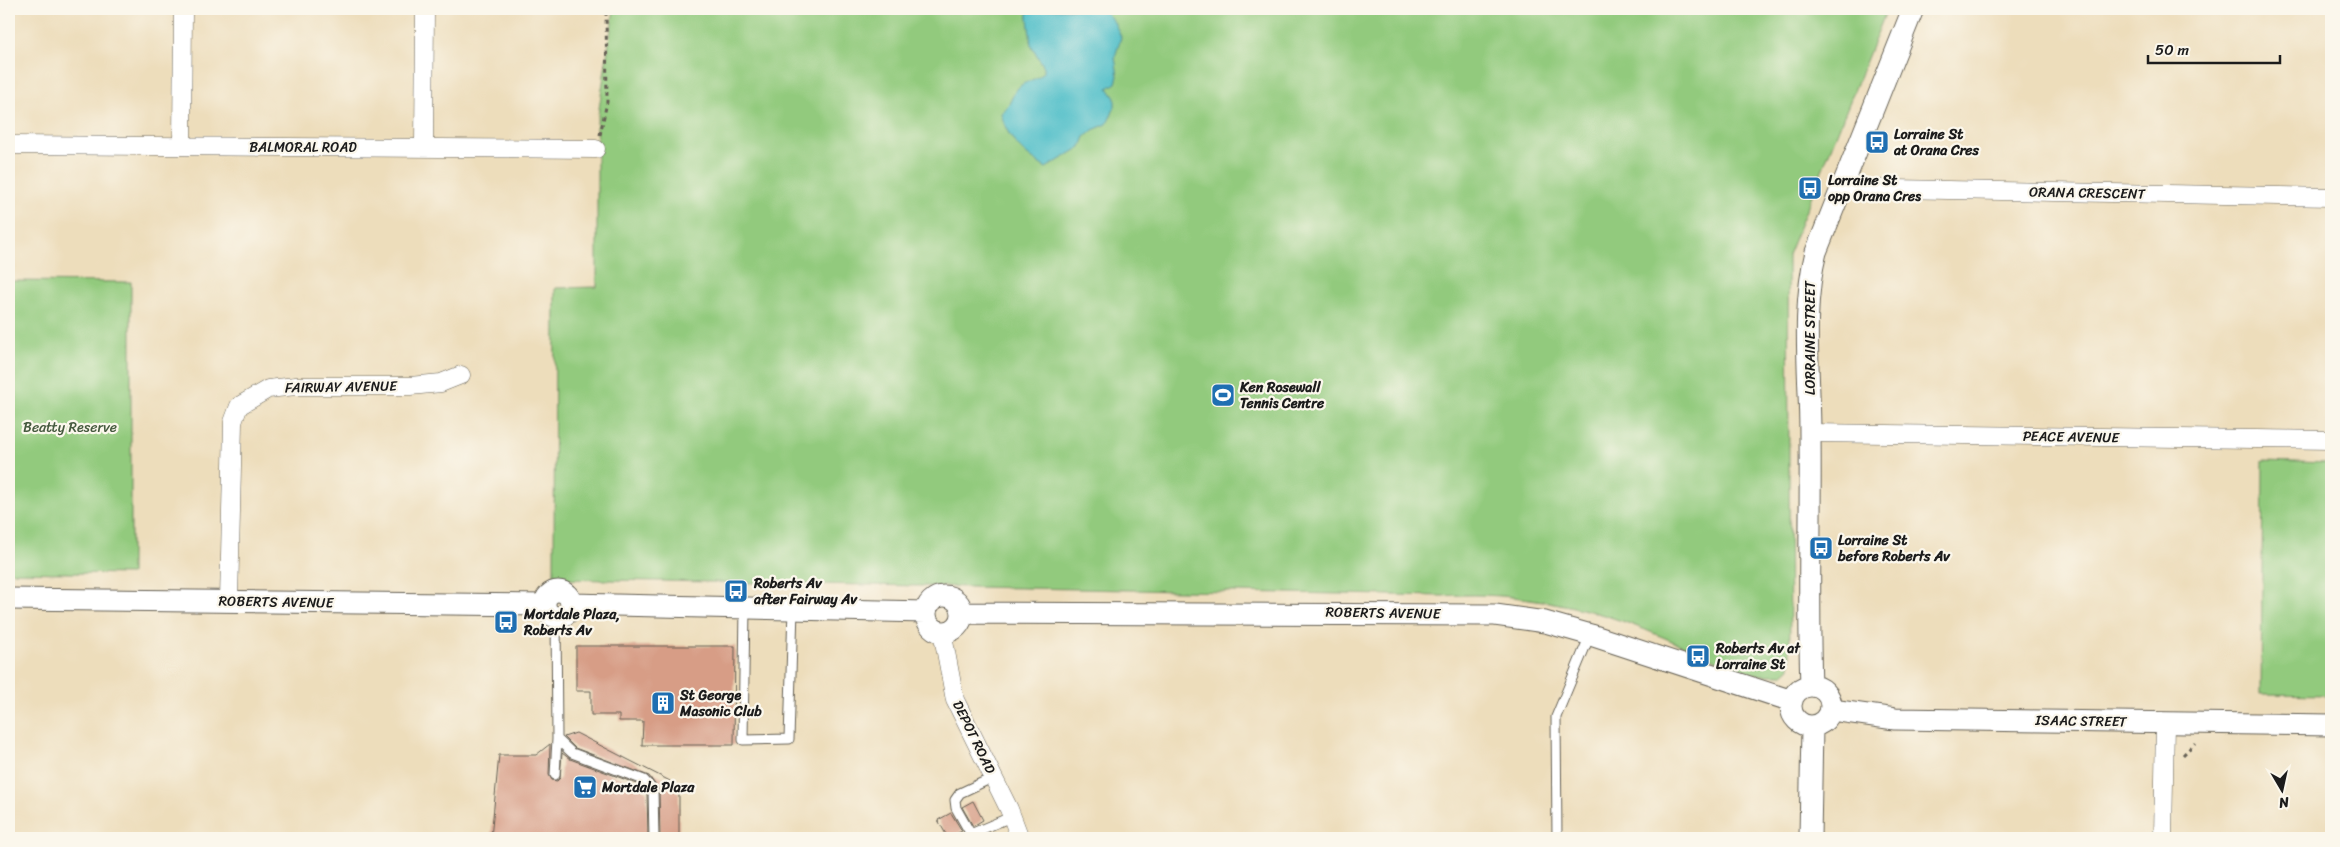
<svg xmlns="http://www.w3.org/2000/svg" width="2340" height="847" font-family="Sriracha,sans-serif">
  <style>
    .green { fill: #92ca7d; stroke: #57734c }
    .water { fill: #51bfc9; stroke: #366e72 }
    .building { fill: #d79d86 }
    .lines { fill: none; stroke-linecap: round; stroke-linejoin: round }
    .service-casing { stroke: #656054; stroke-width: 11 }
    .minor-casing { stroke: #656054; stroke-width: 19 }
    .tertiary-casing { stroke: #656054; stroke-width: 23 }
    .path { stroke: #656054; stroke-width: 3; stroke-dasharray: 4 4; stroke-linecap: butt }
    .service { stroke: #fff; stroke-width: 9 }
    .minor { stroke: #fff; stroke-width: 18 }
    .tertiary { stroke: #fff; stroke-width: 21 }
    .labels { text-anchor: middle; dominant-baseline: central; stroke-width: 4.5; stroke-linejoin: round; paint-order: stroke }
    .poi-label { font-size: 14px; font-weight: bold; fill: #1c1c1c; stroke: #fbf7ec; text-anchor: start }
    .street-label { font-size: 14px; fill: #1c1c1c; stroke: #fbf7ec }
    .park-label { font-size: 14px; fill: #45593e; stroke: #fbf7ec }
  </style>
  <rect width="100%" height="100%" fill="#fbf7ec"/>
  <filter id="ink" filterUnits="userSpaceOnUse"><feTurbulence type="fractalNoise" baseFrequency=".02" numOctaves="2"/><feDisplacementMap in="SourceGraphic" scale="10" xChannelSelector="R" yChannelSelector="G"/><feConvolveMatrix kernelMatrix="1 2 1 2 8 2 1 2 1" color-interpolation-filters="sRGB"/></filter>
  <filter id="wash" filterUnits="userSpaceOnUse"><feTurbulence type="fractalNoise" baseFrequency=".0096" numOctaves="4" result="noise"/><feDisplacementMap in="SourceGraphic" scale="20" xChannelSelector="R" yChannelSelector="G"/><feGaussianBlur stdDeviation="1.12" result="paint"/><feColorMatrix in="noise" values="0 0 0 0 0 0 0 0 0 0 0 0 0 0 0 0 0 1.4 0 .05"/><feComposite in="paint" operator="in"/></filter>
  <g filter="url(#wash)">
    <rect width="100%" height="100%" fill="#edddbb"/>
    <path class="green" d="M614,9h1273l-99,246 2,413 -8,7h-27c-50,-17 -97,-43 -148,-59 -53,-16 -109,-24 -165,-20l-888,-17 1,-291 42,-1v-165z
      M9,281l122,1v292l-122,-2z
      M2263,461l68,2v232l-70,-1z"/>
    <path class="water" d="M1027,9h76l11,13 7,15 -6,20 3,19 -2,7 -8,5 7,10v9l-8,17 -14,6 -8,7 -4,10 -35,21c-22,-14 -39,-28 -45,-55 10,-7 9,-15 16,-24 7,-9 20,-8 27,-17v-5l-13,-22z"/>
    <g id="blocks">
      <path class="building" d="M576,646h159l-1,99h-92l1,-24h-24v-6h-28v-24h-15z
        M576,733l94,48 9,13v44h-19l-1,-48 -10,-14 -74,-28 -11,-11z
        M550,744l-1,31 3,5 5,1 3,-3 2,-25 8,6 70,26 7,7 1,46h-157l8,-83h37z
        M973,801l10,19 -10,6 -11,-19z
        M951,813l11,18 -14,7 -10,-18z"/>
    </g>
  </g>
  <g filter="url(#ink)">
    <use href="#blocks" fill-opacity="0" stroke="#656054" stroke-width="1"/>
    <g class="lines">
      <g class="service-casing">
        <path id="service" d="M745,608l-2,132 46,-1 4,-130
          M557,739l15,14 72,27 9,10 1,48
          M555,775l2,-36 -1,-122
          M994,777l-34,16 -5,7 1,8 13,23 4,2 40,-17
          M1557,838l-1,-121 34,-82"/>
      </g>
      <g class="minor-casing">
        <path id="minor" d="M9,145l587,4
          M182,146l1,-137
          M424,147l1,-138
          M1842,188l489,9
          M1810,433l521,7
          M229,601l4,-179 6,-16 29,-17 28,-3h114l31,-3 20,-8
          M942,631l13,69 54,109 11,29
          M2163,838l2,-116"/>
      </g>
      <g class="tertiary-casing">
        <path id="tertiary" d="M545 604a13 13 0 1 1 26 0a13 13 0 1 1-26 0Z
          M926 614a18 18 0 1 1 36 0a18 18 0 1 1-36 0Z
          M9,599l535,6
          M571,604l355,8
          M962,613l533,2 50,7 46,13 201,66
          M1791 706a20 20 0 1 1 40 0a20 20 0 1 1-40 0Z
          M1811,686c-3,-84 0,-168 -1,-252 0,-60 -9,-123 6,-182l97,-243
          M1832,710l63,9 436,6
          M1810,838l2,-111"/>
      </g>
      <path class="path" d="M600,135l7,-33 -1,-93
        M2183,755l12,-12"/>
      <use href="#service" class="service"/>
      <use href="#minor" class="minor"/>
      <use href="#tertiary" class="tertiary"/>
    </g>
  </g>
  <defs>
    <g id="bus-square" transform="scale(1.25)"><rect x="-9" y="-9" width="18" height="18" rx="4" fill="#1f6fb2" stroke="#fbf7ec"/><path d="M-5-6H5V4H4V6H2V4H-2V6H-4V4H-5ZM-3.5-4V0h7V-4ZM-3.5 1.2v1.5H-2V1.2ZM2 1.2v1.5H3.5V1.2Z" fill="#fff"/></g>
    <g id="stadium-square" transform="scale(1.25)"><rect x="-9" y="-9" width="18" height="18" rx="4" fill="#1f6fb2" stroke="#fbf7ec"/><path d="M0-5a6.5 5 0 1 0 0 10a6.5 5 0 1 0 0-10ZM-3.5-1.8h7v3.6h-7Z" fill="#fff"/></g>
    <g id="building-square" transform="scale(1.25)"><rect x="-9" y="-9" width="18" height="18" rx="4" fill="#1f6fb2" stroke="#fbf7ec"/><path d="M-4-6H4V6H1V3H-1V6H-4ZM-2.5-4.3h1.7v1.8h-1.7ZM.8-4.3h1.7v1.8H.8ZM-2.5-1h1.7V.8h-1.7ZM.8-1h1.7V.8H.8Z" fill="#fff"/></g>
    <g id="supermarket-square" transform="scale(1.25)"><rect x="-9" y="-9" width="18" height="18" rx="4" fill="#1f6fb2" stroke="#fbf7ec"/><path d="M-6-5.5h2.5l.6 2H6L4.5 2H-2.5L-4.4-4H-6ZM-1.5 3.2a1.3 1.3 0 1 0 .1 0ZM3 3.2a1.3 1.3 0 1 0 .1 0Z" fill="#fff"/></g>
  </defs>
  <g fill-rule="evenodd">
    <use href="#bus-square" x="1877" y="142"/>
    <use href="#bus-square" x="1810" y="188"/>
    <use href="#stadium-square" x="1223" y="395"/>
    <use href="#bus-square" x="1821" y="548"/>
    <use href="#bus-square" x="736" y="591"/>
    <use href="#bus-square" x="506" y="622"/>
    <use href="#bus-square" x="1698" y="656"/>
    <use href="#building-square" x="663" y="703"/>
    <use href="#supermarket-square" x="585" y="787"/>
  </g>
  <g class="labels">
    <g class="poi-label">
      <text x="1894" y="134">Lorraine St<tspan x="1894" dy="16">at Orana Cres</tspan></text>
      <text x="1828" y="180">Lorraine St<tspan x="1828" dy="16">opp Orana Cres</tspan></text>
      <text x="1240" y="387">Ken Rosewall<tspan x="1240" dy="16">Tennis Centre</tspan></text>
      <text x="1838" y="540">Lorraine St<tspan x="1838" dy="16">before Roberts Av</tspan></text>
      <text x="754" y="583">Roberts Av<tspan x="754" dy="16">after Fairway Av</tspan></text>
      <text x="524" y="614">Mortdale Plaza,<tspan x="524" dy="16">Roberts Av</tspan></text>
      <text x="1716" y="648">Roberts Av at<tspan x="1716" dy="16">Lorraine St</tspan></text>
      <text x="680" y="695">St George<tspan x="680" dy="16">Masonic Club</tspan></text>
      <text x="602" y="787">Mortdale Plaza</text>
    </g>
    <g class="street-label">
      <text x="303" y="147">BALMORAL ROAD</text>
      <text transform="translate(2087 193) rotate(1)">ORANA CRESCENT</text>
      <text transform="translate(1810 338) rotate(-90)">LORRAINE STREET</text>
      <text transform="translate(341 387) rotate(-1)">FAIRWAY AVENUE</text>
      <text transform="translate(2071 437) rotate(1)">PEACE AVENUE</text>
      <text transform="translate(276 602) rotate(1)">ROBERTS AVENUE</text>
      <text transform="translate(1383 613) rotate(1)">ROBERTS AVENUE</text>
      <text transform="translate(2081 721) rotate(1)">ISAAC STREET</text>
      <text transform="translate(974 737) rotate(64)">DEPOT ROAD</text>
    </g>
    <g class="park-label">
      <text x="70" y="427">Beatty Reserve</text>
    </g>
  </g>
  <rect width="2340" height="847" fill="none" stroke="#fbf7ec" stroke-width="30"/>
  <g transform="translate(2282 790) rotate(171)" stroke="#fbf7ec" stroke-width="4" paint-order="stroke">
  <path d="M0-4L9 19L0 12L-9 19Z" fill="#1c1c1c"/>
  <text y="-8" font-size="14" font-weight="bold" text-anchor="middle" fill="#1c1c1c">N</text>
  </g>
  <path d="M2148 55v8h132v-8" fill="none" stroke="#1c1c1c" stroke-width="2.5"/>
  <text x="2155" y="55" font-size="15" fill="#1c1c1c" stroke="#fbf7ec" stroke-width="4" paint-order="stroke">50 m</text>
</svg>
